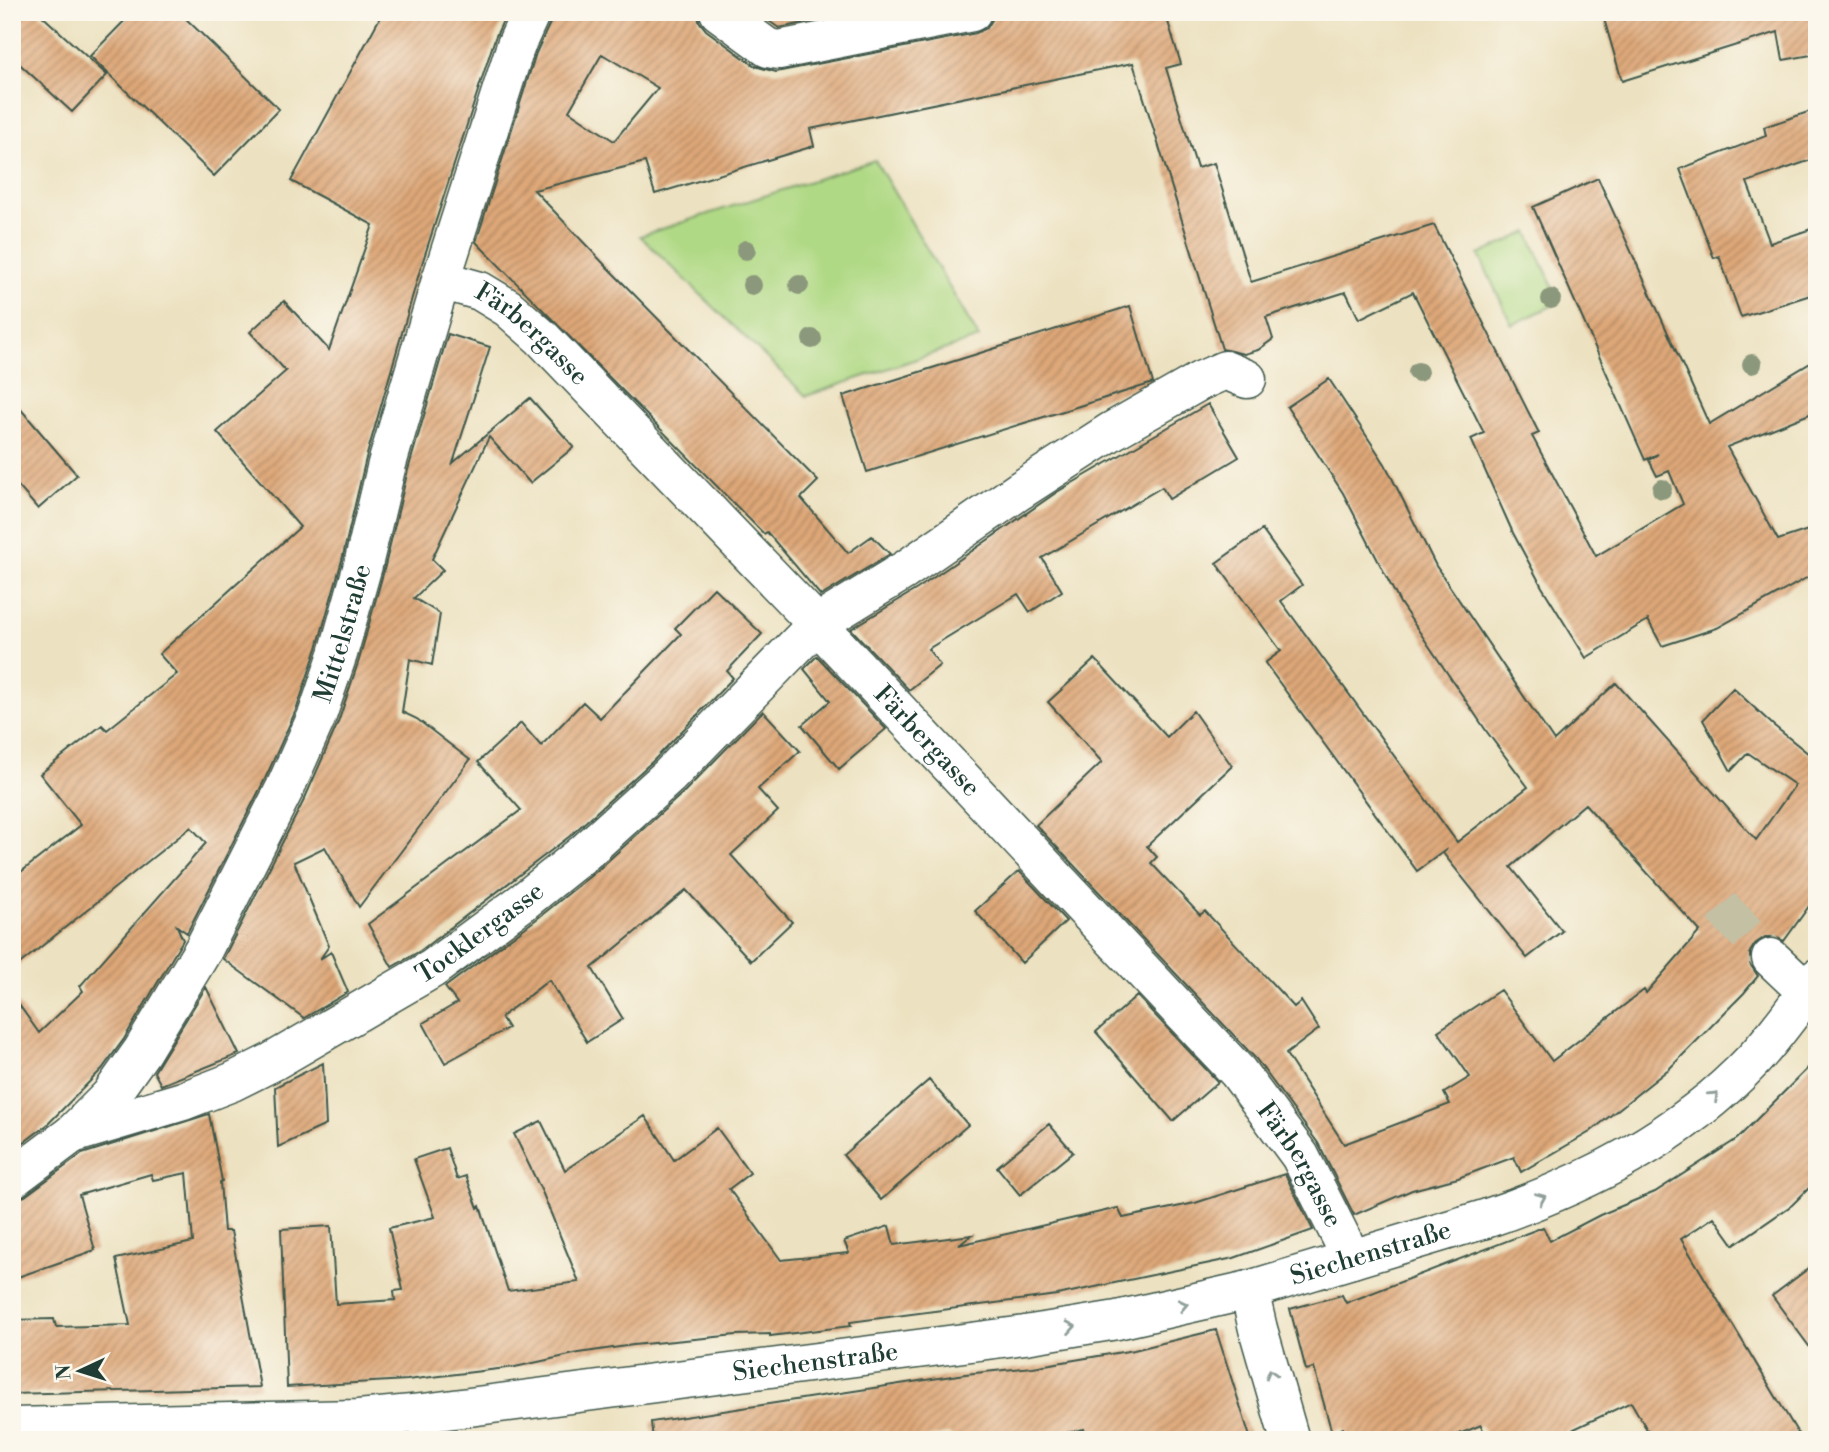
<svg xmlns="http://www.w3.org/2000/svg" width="1829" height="1452" font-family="'Libre Bodoni',serif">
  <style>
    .park { fill: #b0d985; stroke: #688b5c; stroke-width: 2 }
    .building { fill: url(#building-hatch); fill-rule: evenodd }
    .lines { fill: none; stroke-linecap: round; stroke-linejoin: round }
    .minor-tunnel { stroke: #c3c0a4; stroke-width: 38; stroke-dasharray: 38 19; stroke-linecap: butt }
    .minor-casing { stroke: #3e5649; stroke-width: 41 }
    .minor { stroke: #fff; stroke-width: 38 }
    .tree { fill: #8b987c }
    .oneway { stroke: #8f9e9a }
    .labels { text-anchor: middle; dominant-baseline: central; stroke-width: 6; stroke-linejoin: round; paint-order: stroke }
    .street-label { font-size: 26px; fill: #1f3d34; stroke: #fbf7ec }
  </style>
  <defs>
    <pattern id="building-hatch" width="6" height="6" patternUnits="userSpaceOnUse" patternTransform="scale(1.75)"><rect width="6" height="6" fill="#dea778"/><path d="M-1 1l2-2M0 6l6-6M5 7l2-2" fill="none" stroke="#b38963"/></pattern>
  </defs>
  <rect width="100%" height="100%" fill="#fbf7ec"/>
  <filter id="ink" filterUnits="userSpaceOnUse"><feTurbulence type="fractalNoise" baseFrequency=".0143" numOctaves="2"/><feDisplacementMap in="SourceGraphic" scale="14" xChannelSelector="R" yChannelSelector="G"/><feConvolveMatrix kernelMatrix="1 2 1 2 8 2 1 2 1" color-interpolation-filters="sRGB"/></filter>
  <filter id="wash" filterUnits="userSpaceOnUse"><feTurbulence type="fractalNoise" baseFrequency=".00686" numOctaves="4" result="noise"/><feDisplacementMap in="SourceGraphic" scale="28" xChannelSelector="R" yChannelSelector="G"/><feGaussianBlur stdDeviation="1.57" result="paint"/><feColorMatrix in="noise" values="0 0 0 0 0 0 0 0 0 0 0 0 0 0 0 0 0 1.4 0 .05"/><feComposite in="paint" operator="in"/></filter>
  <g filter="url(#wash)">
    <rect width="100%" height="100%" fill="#ece1c0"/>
    <path class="park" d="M875,160l104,178 -173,58 -166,-160z
      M1528,232l32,70 -48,23 -33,-70z"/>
    <g id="blocks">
      <path class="building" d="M12,12h26l69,63 -35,37 -60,-55z
        M133,12h46l100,97 -65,67 -124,-120z
        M383,12h124l-12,26 -75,232 -54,188 -24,102 -25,88 -20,60 -32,71 -78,154 -10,-7 6,14 -59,99 -22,30 -55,56 -35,26v-156l27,38 44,-42 -3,-5 126,-143 -15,-16 -179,143v-91l69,-54 -41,-51 62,-49 5,5 70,-56 -18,-20 141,-127 -83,-95 69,-61 -36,-39 34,-31 45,49 44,-125 -82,-44z
        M552,12h146l1,9 7,9 49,36 21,6 200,-39 11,-5 5,-8 1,-8h172l16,52 -15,4 31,100 17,-5 37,119 183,-57 105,208 -7,3 64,120 87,-52 -14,-33 -12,5 -8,-16 9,-6 -13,6 -112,-253 65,-29 111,246 108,-65v52l-90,36 51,93 30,-10 9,26v16l-100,56 -55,18 -14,-26 -62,38 -44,-71 -29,-54 -42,-94 13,-6 -71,-141 -54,27 -13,-27 -80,25 7,22 -15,11 -14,4 -22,-5 -89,-286 -323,66 4,17 -159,48 -10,-32 -111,28 71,75 213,216 -17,17 47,55 24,-17 18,18 -69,42 -54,-64 -3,2 -288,-292 60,-189 15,-32zM602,54l56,34 -44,53 -45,-30z
        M756,12h102l-79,16z
        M1602,12h215v42l-34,6 -5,-28 -156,49z
        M1817,109v49l-70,24 23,61 47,-16v66l-76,24 -22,-61 -5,2 -34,-89 86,-33 -2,-9z
        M1130,306l23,77 -286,89 -24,-76z
        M448,334l42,13 -37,116 77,-65 44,49 -44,36 -41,-46 -57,122 11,11 -29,28 26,16 -8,51 -22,-6 -8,53 15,7 53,41 -111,147 -34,-60 -31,15 35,84 -9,13 11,-7 17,40 -44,26 -81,-59 82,-161 33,-75 21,-63 25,-90 24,-100z
        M1329,379l56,85 51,102 118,175 62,-58 140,157 39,-55 -47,-32 -17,18 -28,-51 30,-32 40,37 41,33 3,-4v141l-33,46 -9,-4h-10l-10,7 -5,8v12l8,12 -14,17 -74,75 -80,64 -69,40 -7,-15 -56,21 -46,12 -58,25 -36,-72 -62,-84 -220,-234 66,-63 -54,-60 47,-43 72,78 26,-26 39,55 -85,80 10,11 -6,6 49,52 5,-4 89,96 7,-6 18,28 -33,25 58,90 106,-40 -6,-11 26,-16 -32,-46 62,-41 52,71 92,-71 2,3 54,-62 -115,-127 -74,63 51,64 -35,27 -84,-105 4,-4 -30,22 -152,-208 16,-12 -65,-88 46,-33 40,55 -21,16 176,241 71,-55 -41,-55 -87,-129 -57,-110 -56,-86z
        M12,399l65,76 -39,34 -26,-30z
        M1208,404l31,53 -70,42 -7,-12 -120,71 20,33 -32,21 -12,-18 -90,55 12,16 -31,25 -58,-61 66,-40 140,-97z
        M714,588l48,46 -35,37 6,7 -79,82 -84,76 -150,115 -28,16 -24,-43 153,-114 -43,-48 43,-39 20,23 42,-44 17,16 81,-84 -6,-6z
        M817,656l69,73 -47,40 -37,-44 28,-24 -26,-32z
        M763,711l37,40 -42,38 20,22 -47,44 61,67 -41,39 -65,-71 -94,78 31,51 -36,23 -38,-62 -48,37 7,11 -63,35 -22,-40 34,-20 -12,-16 93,-69 61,-49 86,-78z
        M1019,871l47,50 -44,42 -47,-52z
        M206,987l33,67 -78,31 -7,-13z
        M1137,996l81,86 -45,39 -77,-89z
        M1817,1059v121l-25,25 -58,40 -20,-28 -33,22 121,201h-149l-22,-38 -80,38h-64l-6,-15 -36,15h-97l-5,-12 -11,5 -18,-65 -8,2 -16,-61 52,-14 4,8 197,-76 7,14 50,-26 55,-23 82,-53z
        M323,1063l3,62 -48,22 -3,-60z
        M929,1080l39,45 -87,75 -38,-45z
        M209,1114l13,67 -2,1 4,49h7l29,156 -248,7v-74l42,-1 2,8 74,-2 -14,-66 77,-17 -6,-69 -34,7 -2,-6 -72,21 16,55 -83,29v-79l13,-4 57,-42z
        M645,1116l29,44 43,-32 33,45 -21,16 52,71 68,-7 -5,-12 45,-15 5,19 78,-10 -13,10 159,-37 5,10 72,-15 90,-29 28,56 -79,28 -177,37 -207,27 1,4 -81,10v-2l-34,1 -103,10 -54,8 -64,14 -108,13 -120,7 -6,-158 50,-3 5,78 59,-4 -1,-9 9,-1 -14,-62 46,-11 -21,-58 33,-11 10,31 9,-3 12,32 2,-2 28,85 71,-9 -36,-88 -29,-60 27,-13 24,49z
        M1049,1124l24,28 -53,43 -23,-28z
        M1817,1262v95l-45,-61z
        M1216,1330l35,110h-164l-3,-11 -48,11h-84l-2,-6 -45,6h-252l-2,-18 314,-48 68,-7 101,-17z"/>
    </g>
  </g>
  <g filter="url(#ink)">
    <use href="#blocks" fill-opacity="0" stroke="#3e5649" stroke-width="2"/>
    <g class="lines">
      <path class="minor-tunnel" d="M1721,907l50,51"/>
      <g class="minor-casing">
        <g id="minor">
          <path d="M719,12l49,36 11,2 193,-38"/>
          <path id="s1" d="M441,280l39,11 28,17 34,30 275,286 421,448 62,84 52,103"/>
          <path d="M1771,958l35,33"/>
          <path id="s2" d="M72,1134l111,-33 49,-19 40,-20 160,-93 92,-68 60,-48 85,-77 148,-152 88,-54 114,-79 93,-60 88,-50 25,-11 22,9"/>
          <path id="s3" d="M12,1179l60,-45 38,-38 32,-45 61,-101 82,-162 32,-72 21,-62 25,-89 24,-101 54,-184 75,-235 15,-33"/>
          <path d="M1249,1290l9,39 32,111"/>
          <path id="s4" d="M12,1427l346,-8 65,-6 602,-78 92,-15 132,-30 236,-71c100,-34 196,-82 269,-160 23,-25 43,-54 63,-81"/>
        </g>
      </g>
      <use href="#minor" class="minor"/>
    </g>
    <g class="tree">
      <circle cx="746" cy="250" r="10"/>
      <circle cx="752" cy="285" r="10"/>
      <circle cx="799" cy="285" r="10"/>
      <circle cx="1551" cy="299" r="10"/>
      <circle cx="812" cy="339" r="10"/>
      <circle cx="1752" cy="364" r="10"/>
      <circle cx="1418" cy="372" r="10"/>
      <circle cx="1662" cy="489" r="10"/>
    </g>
    <defs><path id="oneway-chevron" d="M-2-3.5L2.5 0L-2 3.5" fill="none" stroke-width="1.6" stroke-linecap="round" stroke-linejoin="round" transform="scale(1.75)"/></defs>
    <g class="oneway">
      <use href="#oneway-chevron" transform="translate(1714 1096) rotate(-43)"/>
      <use href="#oneway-chevron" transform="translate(1541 1198) rotate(-23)"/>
      <use href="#oneway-chevron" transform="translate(1183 1305) rotate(-12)"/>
      <use href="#oneway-chevron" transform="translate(1071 1327) rotate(-10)"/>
      <use href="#oneway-chevron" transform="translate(1271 1374) rotate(-106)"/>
    </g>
  </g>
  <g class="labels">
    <g class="street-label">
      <text stroke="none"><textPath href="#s1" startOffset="108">Färbergasse</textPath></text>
      <text stroke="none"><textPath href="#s3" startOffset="649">Mittelstraße</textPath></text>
      <text stroke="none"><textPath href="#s1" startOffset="676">Färbergasse</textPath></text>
      <text stroke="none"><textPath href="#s2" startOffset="458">Tocklergasse</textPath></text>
      <text stroke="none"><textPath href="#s1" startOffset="1242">Färbergasse</textPath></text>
      <text stroke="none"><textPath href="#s4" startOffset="1374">Siechenstraße</textPath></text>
      <text stroke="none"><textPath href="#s4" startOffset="807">Siechenstraße</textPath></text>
    </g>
  </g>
  <rect width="1829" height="1452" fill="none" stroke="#fbf7ec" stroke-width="42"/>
  <g transform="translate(80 1371) rotate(266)" stroke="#fbf7ec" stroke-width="5" paint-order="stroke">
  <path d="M0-5L12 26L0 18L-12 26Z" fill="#1f3d34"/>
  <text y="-10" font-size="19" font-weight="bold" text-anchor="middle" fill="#1f3d34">N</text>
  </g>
</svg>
